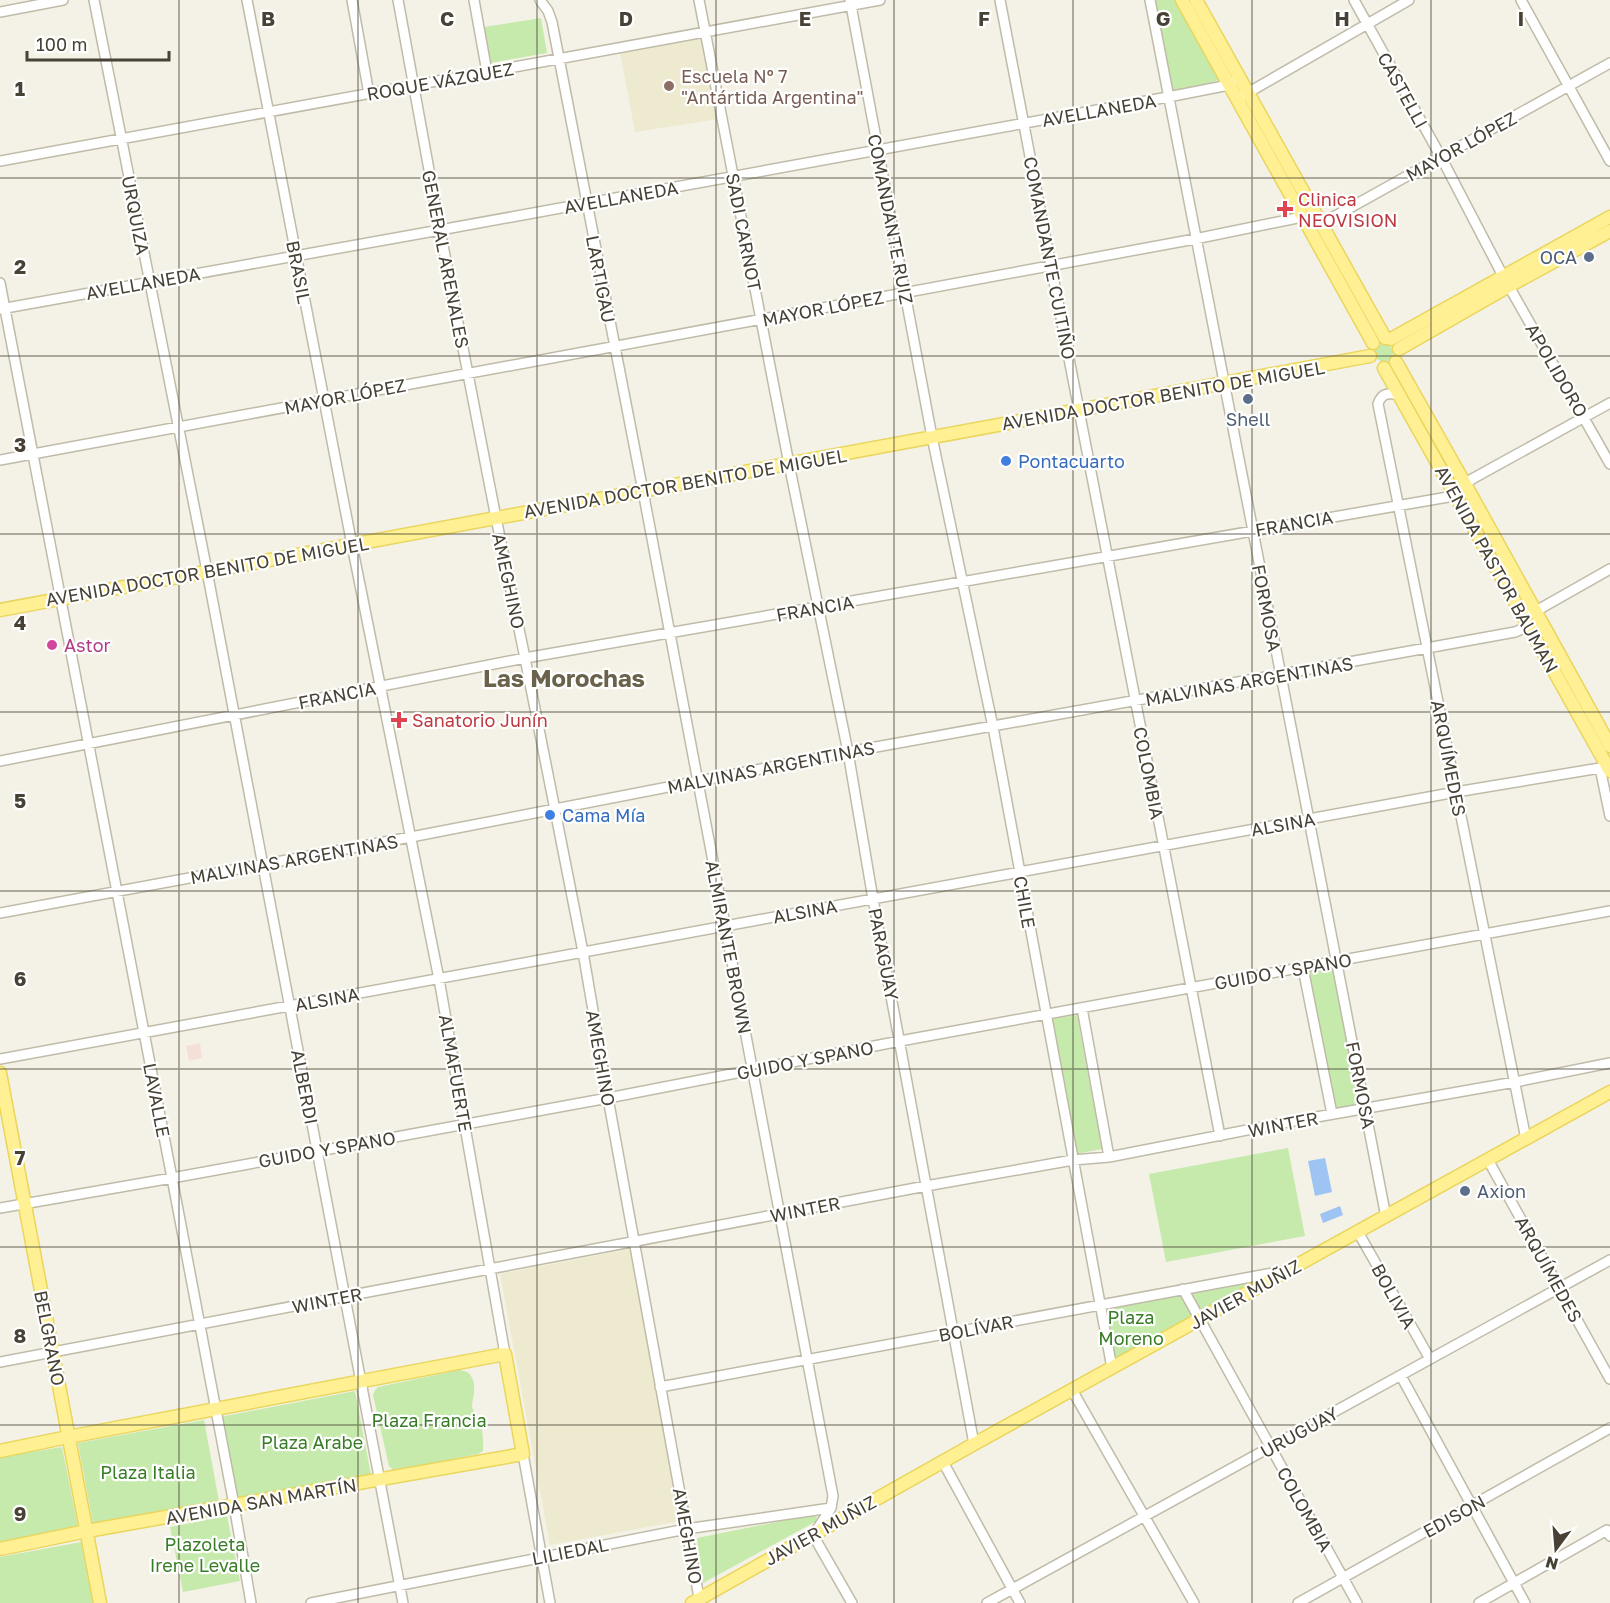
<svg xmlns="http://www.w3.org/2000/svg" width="1610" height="1603" font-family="'Golos Text',sans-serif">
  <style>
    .education { fill: #eeeacf }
    .medical { fill: #f5e0d8 }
    .green { fill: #c5eaac }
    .water { fill: #9ec4f4 }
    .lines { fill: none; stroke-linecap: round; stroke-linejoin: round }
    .minor-casing { stroke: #c0bba8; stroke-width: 12 }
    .major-casing { stroke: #ead55d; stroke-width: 15 }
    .minor { stroke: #fff; stroke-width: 9 }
    .major { stroke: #fff193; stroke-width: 12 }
    .grid { fill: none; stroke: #474235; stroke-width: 1.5; stroke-opacity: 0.55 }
    .education-dot { fill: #8d6e63; stroke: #fff; stroke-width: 2 }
    .health-dot { fill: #e0444e; stroke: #fff; stroke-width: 2 }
    .service-dot { fill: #5c6f8a; stroke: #fff; stroke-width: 2 }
    .shop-dot { fill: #3f7fe0; stroke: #fff; stroke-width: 2 }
    .hotel-dot { fill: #d1479c; stroke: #fff; stroke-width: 2 }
    .labels { text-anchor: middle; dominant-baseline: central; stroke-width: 4.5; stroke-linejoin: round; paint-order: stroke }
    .education-label { font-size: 18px; fill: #785e54; stroke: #fff; text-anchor: start }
    .street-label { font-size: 18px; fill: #474235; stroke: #fff }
    .health-label { font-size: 18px; fill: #be3a42; stroke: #fff; text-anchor: start }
    .service-label { font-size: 18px; fill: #4e5e75; stroke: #fff; text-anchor: end }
    .shop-label { font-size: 18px; fill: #366cbe; stroke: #fff; text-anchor: start }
    .hotel-label { font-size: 18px; fill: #b23c85; stroke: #fff; text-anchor: start }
    .park-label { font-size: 18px; fill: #387c25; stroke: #fff }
    .district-label { font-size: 24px; font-weight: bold; fill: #6a624b; stroke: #fff }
    .grid-label { font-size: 20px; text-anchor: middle; font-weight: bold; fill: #474235; stroke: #fff; stroke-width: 4.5; stroke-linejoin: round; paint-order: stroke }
  </style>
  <rect width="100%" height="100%" fill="#f4f2e6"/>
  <path class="education" d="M702,37l17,82 -84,13 -15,-79z
    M630,1249l50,272 -130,24 -50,-271z"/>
  <path class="medical" d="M200,1043l2,15 -13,3 -3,-15z"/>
  <path class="green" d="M1155,0h21l43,80 -46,13z
    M541,18l6,35 -57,10 -6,-36z
    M1375 353a9 9 0 1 1 18 0a9 9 0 1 1-18 0Z
    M1394,373h1l55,94 -2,1z
    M1334,966l27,139 -25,6 -28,-140z
    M1077,1015l25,134 -26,5 -25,-135z
    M1288,1148l17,88 -139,26 -17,-88z
    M1274,1276l-73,40 -13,-24z
    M1182,1293l14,26 -82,45 -10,-56z
    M459,1370c5,1 9,1 12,6 6,10 2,20 1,29 0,6 4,8 7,13 3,6 5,26 4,33l-5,3 -84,17 -5,-5 -16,-71 2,-5 3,-3z
    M355,1391l16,84 -136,23 -15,-81z
    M204,1420l15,81 -126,23 -15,-81z
    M62,1447l16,80 -78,15v-85z
    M812,1515l5,2 -2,5 -112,61 -6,-45z
    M227,1516l13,65 -57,11 -13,-65z
    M81,1542l12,61h-93v-46z"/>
  <path class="water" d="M1325,1158l7,34 -17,4 -7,-35z
    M1340,1206l3,9 -20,8 -3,-9z"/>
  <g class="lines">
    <g class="minor-casing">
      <path id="minor" d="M94,0l113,571 196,1032
        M247,0l105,545 87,434 66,375
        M352,0l17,94
        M398,0l42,230 56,288 29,140 58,294 25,146 92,505
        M474,0l13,72
        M540,0l8,11 4,11 91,469 190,1005 -2,12 -17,26 3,8 35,61
        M699,0l90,464 59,288 25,147 101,545
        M850,0l82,437 61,290 119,641
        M1000,0l51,266 169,870
        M1150,0l236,1217
        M1354,0l87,157 62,119 107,188
        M1521,0l89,161
        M0,12l63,-12
        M1244,95l165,-95
        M0,161l880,-161
        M0,283l172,895 62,327 17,98
        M0,309l440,-79 728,-133 61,-12 4,-3
        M1400,395c-11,-2 -18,-3 -22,9l148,735
        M0,460l1195,-221 107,-22 17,4 9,-1 282,-157
        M1523,616l13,-5 74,-42
        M0,761l525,-103 923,-161 7,-4 17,-14 138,-76
        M1600,768l10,48
        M0,913l411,-76 437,-85 579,-104 88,-16 19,-8
        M1303,968l29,146
        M1082,1008l27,149
        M0,1059l1456,-267 144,-24 10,-3
        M1488,1160l122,219
        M0,1208l172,-30 436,-80 292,-57 710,-130
        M1358,1232l72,127
        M1183,1289l174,314
        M0,1362l926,-176 147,-26 36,-3 179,-35 227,-40 95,-19
        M1401,1376l124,227
        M660,1387l623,-116
        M1072,1390l122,213
        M523,1454l27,149
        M943,1462l77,141
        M311,1603l375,-74 145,-21
        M987,1603l623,-343
        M1298,1603l312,-175
        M1479,1603l128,-73 3,6"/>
    </g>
    <g class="major-casing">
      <path id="major" d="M1182,0l191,343
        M1196,0l189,338
        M1391,339l219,-122
        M1399,349l110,-63 101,-55
        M1396,362l69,122 145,262
        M1384,368l226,403
        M0,610l1370,-254
        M0,1073l100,530
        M0,1451l68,-14 437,-83 18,100 -436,77 -87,18
        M692,1603l282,-159 636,-352"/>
    </g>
    <use href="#minor" class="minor"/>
    <use href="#major" class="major"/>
  </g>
  <path class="grid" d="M179,0v1603M358,0v1603M537,0v1603M716,0v1603M894,0v1603M1073,0v1603M1252,0v1603M1431,0v1603M0,178h1610M0,356h1610M0,534h1610M0,712h1610M0,891h1610M0,1069h1610M0,1247h1610M0,1425h1610"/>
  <circle class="education-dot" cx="669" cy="86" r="6"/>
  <g class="health-dot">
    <path d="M1282 200h6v6h6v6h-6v6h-6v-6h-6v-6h6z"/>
    <path d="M396 711h6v6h6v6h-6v6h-6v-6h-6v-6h6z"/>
  </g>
  <g class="service-dot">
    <circle cx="1589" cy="257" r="6"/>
    <circle cx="1248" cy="399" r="6"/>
    <circle cx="1465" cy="1191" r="6"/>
  </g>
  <g class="shop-dot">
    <circle cx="1006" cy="461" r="6"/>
    <circle cx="550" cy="815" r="6"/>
  </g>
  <circle class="hotel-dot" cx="52" cy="645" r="6"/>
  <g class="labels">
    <g class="education-label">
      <text x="681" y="76">Escuela Nº 7<tspan x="681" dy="21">"Antártida Argentina"</tspan></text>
    </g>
    <g class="street-label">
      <text transform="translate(440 81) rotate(-10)">ROQUE VÁZQUEZ</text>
      <text transform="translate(1403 90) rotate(61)">CASTELLI</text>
      <text transform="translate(1099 110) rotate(-10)">AVELLANEDA</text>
      <text transform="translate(1461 146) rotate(-29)">MAYOR LÓPEZ</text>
      <text transform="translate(621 197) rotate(-10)">AVELLANEDA</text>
      <text transform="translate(136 215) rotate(79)">URQUIZA</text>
      <text transform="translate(891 219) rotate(79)">COMANDANTE RUIZ</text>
      <text transform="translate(744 232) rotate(79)">SADI CARNOT</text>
      <text transform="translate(1050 258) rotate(79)">COMANDANTE CUITIÑO</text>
      <text transform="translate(446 259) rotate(79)">GENERAL ARENALES</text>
      <text transform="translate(299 272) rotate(79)">BRASIL</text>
      <text transform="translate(601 279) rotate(79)">LARTIGAU</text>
      <text transform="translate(143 283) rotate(-10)">AVELLANEDA</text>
      <text transform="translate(823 308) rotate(-11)">MAYOR LÓPEZ</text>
      <text transform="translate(1557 370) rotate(60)">APOLIDORO</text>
      <text transform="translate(1163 395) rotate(-10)">AVENIDA DOCTOR BENITO DE MIGUEL</text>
      <text transform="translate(345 396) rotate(-11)">MAYOR LÓPEZ</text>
      <text transform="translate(685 483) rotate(-10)">AVENIDA DOCTOR BENITO DE MIGUEL</text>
      <text transform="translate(1294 523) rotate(-10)">FRANCIA</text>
      <text transform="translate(1497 569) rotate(61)">AVENIDA PASTOR BAUMAN</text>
      <text transform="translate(207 571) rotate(-10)">AVENIDA DOCTOR BENITO DE MIGUEL</text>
      <text transform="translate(509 581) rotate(78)">AMEGHINO</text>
      <text transform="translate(815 608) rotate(-10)">FRANCIA</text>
      <text transform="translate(1267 608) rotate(79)">FORMOSA</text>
      <text transform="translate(1249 681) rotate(-10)">MALVINAS ARGENTINAS</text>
      <text transform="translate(337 695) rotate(-11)">FRANCIA</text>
      <text transform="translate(1449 758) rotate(79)">ARQUÍMEDES</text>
      <text transform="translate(771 767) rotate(-11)">MALVINAS ARGENTINAS</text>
      <text transform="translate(1149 773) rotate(79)">COLOMBIA</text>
      <text transform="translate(1283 824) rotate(-10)">ALSINA</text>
      <text transform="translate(294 859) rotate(-10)">MALVINAS ARGENTINAS</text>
      <text transform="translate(1025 902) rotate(80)">CHILE</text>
      <text transform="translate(805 911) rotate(-10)">ALSINA</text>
      <text transform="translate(729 947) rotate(79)">ALMIRANTE BROWN</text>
      <text transform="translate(884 954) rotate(79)">PARAGUAY</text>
      <text transform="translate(1283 971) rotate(-10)">GUIDO Y SPANO</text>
      <text transform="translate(327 999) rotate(-10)">ALSINA</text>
      <text transform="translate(601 1058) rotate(80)">AMEGHINO</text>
      <text transform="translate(805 1060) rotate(-11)">GUIDO Y SPANO</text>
      <text transform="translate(456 1073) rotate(80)">ALMAFUERTE</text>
      <text transform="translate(1361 1085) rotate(79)">FORMOSA</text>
      <text transform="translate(305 1087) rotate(79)">ALBERDI</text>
      <text transform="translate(157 1100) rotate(79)">LAVALLE</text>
      <text transform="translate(1283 1124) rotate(-11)">WINTER</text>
      <text transform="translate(327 1149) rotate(-10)">GUIDO Y SPANO</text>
      <text transform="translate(805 1209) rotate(-11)">WINTER</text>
      <text transform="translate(1549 1269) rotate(61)">ARQUÍMEDES</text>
      <text transform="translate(1245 1294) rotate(-29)">JAVIER MUÑIZ</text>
      <text transform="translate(1394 1296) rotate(61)">BOLIVIA</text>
      <text transform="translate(327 1300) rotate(-11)">WINTER</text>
      <text transform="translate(976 1328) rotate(-11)">BOLÍVAR</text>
      <text transform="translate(50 1338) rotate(79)">BELGRANO</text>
      <text transform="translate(1299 1432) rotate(-29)">URUGUAY</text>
      <text transform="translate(261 1501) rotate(-10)">AVENIDA SAN MARTÍN</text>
      <text transform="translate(1305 1509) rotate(61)">COLOMBIA</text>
      <text transform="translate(1454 1516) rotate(-29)">EDISON</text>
      <text transform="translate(820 1530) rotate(-29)">JAVIER MUÑIZ</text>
      <text transform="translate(688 1536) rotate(80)">AMEGHINO</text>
      <text transform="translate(570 1551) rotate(-11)">LILIEDAL</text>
    </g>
    <g class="health-label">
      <text x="1298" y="199">Clinica<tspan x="1298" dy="21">NEOVISION</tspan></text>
      <text x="412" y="720">Sanatorio Junín</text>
    </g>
    <g class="service-label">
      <text x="1577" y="257">OCA</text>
      <text x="1248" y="419" text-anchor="middle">Shell</text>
      <text x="1477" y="1191" text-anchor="start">Axion</text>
    </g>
    <g class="shop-label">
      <text x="1018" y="461">Pontacuarto</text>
      <text x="562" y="815">Cama Mía</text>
    </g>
    <g class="hotel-label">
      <text x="64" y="645">Astor</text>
    </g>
    <g class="park-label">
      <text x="1131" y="1317">Plaza<tspan x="1131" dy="21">Moreno</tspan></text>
      <text x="429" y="1420">Plaza Francia</text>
      <text x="312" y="1442">Plaza Arabe</text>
      <text x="148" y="1472">Plaza Italia</text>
      <text x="205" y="1544">Plazoleta<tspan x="205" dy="21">Irene Levalle</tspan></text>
    </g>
    <g class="district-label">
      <text x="564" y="677">Las Morochas</text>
    </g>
  </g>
  <g class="grid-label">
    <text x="268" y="26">B</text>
    <text x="447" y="26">C</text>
    <text x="626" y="26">D</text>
    <text x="805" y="26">E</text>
    <text x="984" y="26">F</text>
    <text x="1163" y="26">G</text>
    <text x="1342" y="26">H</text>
    <text x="1521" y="26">I</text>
    <text x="20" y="96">1</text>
    <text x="20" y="274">2</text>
    <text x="20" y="452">3</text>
    <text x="20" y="630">4</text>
    <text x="20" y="808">5</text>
    <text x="20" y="986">6</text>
    <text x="20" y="1165">7</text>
    <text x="20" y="1343">8</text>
    <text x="20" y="1521">9</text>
  </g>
  <g transform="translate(1556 1549) rotate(196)" stroke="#ffffff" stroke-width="4.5" paint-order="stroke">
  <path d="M0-4.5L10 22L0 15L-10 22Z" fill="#474235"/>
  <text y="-9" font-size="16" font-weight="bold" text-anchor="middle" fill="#474235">N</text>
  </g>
  <path d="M27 51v9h142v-9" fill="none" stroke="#474235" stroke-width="3"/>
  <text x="36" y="51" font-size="18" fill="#474235" stroke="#ffffff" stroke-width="4.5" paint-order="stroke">100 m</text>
</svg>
